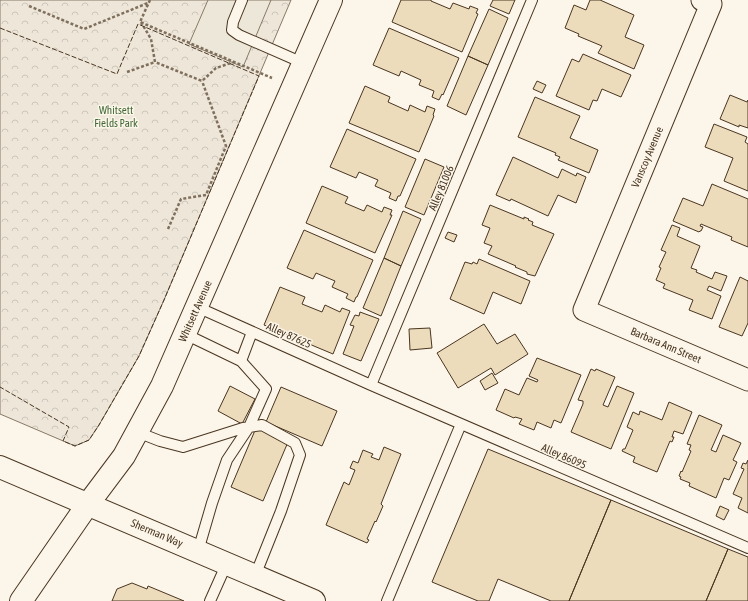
<svg xmlns="http://www.w3.org/2000/svg" width="748" height="601" font-family="'Asap Condensed',sans-serif">
  <style>
    .park { fill: url(#park-crowns); stroke: #887966 }
    .parking { fill: #ede7d9; stroke: #887966 }
    .building { fill: #ecdcbc; stroke: #4a3520 }
    .lines { fill: none; stroke-linecap: round; stroke-linejoin: round }
    .service-casing { stroke: #4a3520; stroke-width: 12 }
    .minor-casing { stroke: #4a3520; stroke-width: 23 }
    .secondary-casing { stroke: #4a3520; stroke-width: 24 }
    .primary-casing { stroke: #4a3520; stroke-width: 24 }
    .path { stroke: #7f6f5c; stroke-width: 2.5; stroke-dasharray: 3 2; stroke-linecap: butt }
    .service { stroke: #fbf6e9; stroke-width: 10 }
    .minor { stroke: #fbf6e9; stroke-width: 21 }
    .secondary { stroke: #fbf6e9; stroke-width: 22 }
    .primary { stroke: #fbf6e9; stroke-width: 22 }
    .fence { stroke: #4a3520; stroke-width: 1; stroke-dasharray: 5 2; stroke-linecap: butt }
    .labels { text-anchor: middle; dominant-baseline: central; stroke-width: 3; stroke-linejoin: round; paint-order: stroke }
    .park-label { font-size: 11px; fill: #436837; stroke: #fbf6e9 }
    .street-label { font-size: 11px; fill: #4a3520; stroke: #fbf6e9 }
  </style>
  <defs>
    <pattern id="park-crowns" width="20" height="18" patternUnits="userSpaceOnUse"><rect width="20" height="18" fill="#ede6d9"/><path d="M2 6a3 3 0 1 1 6 0M12 15a3 3 0 1 1 6 0" fill="none" stroke="#cdc6ba"/></pattern>
  </defs>
  <rect width="100%" height="100%" fill="#fbf6e9"/>
  <path class="park" d="M0,0h291l-127,300 -25,56 -40,69 -10,15 -14,6 -75,-32z"/>
  <path class="parking" d="M208,0h63l-28,67 -54,-23z"/>
  <path class="building" d="M401,0h30v1l19,8 3,-6 16,6 1,-3 8,3 -2,4 2,1 -16,38 -70,-30z
    M493,0h22l-6,14 -19,-8z
    M590,0h10l34,15 -9,22 19,8 -10,24 -36,-16 4,-7 -24,-10 1,-2 -14,-6 9,-23 12,5z
    M489,9l19,9 -20,47 -20,-9z
    M389,28l70,30 -16,37 -1,-1 -3,6 -7,-3 2,-6 -15,-6 2,-5 -20,-9 -2,5 -26,-11z
    M583,54l48,21 -10,22 -19,-8 -5,12 -4,-1 -4,10 -33,-14 16,-37 7,3z
    M468,56l20,9 -22,50 -19,-9z
    M537,81l9,4 -4,8 -9,-4z
    M365,86l25,11 -2,5 20,9 2,-6 15,7 2,-6 8,3 -2,6 1,1 -15,36 -70,-29z
    M730,95l17,7 1,-2v28l-9,-3v2l-19,-8z
    M535,97l45,19 -10,22 28,12 -9,23 -31,-13 2,-3 -5,-2 1,-2 -38,-16z
    M714,124l33,13 -2,5 3,2v47l-24,-10 9,-23 -28,-11z
    M347,129l69,30 -16,37h-2l-2,5 -7,-3 2,-5 -16,-7 3,-6 -19,-8 -3,6 -26,-11z
    M513,157l45,21 4,-9 14,7 1,-3 9,4 -10,26 -18,-8 -10,21 -37,-17 -1,2 -14,-6z
    M425,159l19,8 -20,48 -19,-8z
    M712,184l36,15v48l-17,-7 1,-3 -31,-13 -1,2 3,1 -2,4h-1l-1,1 -26,-11 10,-23 20,8z
    M322,186l26,11 -3,6 19,8 3,-6 15,7 2,-5 8,3 -2,5h2l-17,38 -69,-30z
    M490,205l34,14v-2l5,2 -1,1 5,2 -1,3 22,9 -19,42 -8,-2v-2l-12,-5 1,-1 -28,-12 4,-8 -8,-3 6,-15 -8,-3z
    M403,211l18,8 -20,47 -17,-8z
    M672,225l8,3 -3,8 23,10 -9,22 6,2 -1,2 16,7 3,-7 12,4 -6,15 -12,-5 -2,4 14,6 -9,23 -23,-9 4,-10 -30,-12 2,-4 -9,-4 5,-12 -2,-1 7,-15 -5,-2z
    M304,230l69,30 -16,37h-1l-2,5 -8,-4 2,-4 -16,-7 3,-6 -19,-8 -3,6 -26,-11z
    M448,232l9,3 -3,7 -9,-4z
    M384,258l17,8 -20,50 -18,-8z
    M479,259l51,22 -9,23 -28,-12 -9,22 -34,-15 15,-37 7,2 1,-2 4,2z
    M740,277l8,4v-1v43l-6,13 -23,-9z
    M280,287l25,10 -3,7 20,8 3,-7 15,7 2,-4 8,3 -17,43 -69,-29z
    M360,312l19,7 -18,42 -18,-7 11,-28 -4,-1 5,-10 4,1z
    M484,324l13,20 18,-10 13,20 -33,21 -4,-7 -33,20 -21,-35z
    M430,328l2,20 -22,2 -1,-21z
    M537,358l44,17 -20,48 -7,-3 -3,8 -14,-6 -3,8 -15,-6 3,-5 -7,-2 -1,1 -18,-8 9,-21 14,6 8,-17 10,4 1,-2 -9,-4z
    M591,369l4,2 1,-2 19,8 -12,28 5,2 9,-21 17,7 -23,56 -40,-17 12,-28v-3l-5,-1z
    M492,373l6,10 -13,7 -5,-9z
    M230,386l25,13 -13,25 -24,-13z
    M281,387l56,24 -15,35 -56,-24z
    M669,402l23,10 -9,22 -9,-3 -2,6h2l-2,5 -2,-1 -13,31 -24,-10 2,-5 -13,-6 1,-2h2l8,-19 -6,-3 6,-15 6,3 1,-4 22,9z
    M699,415l23,10 -11,25 5,2 7,-17 18,8 -8,17 4,2 -8,18 -5,-2 -8,20 -27,-12 1,-3 -10,-4 1,-2 -2,-1 2,-5 1,1 9,-21 -2,-1 2,-5 -4,-1z
    M256,428l32,14 -25,59 -32,-14z
    M384,447l17,7 -20,50 2,2 -7,16 -1,-1 -8,18 2,1 -2,3 -41,-18 18,-43 5,3 6,-15 -5,-2 3,-7 5,2 5,-13 10,4 -2,3 8,3z
    M488,449l123,51 -42,101h-18l-53,-22 -9,22h-11l-46,-19z
    M748,460v53l-10,-5 4,-10 -9,-4 11,-25 -3,-1 2,-5 3,1z
    M611,500l117,49 -22,52h-137z
    M720,506l9,4 -5,10 -8,-4z
    M728,549l20,8v44h-42z
    M132,583l15,6 1,-3 36,15h-72l5,-12z"/>
  <g class="lines">
    <g class="service-casing">
      <path id="service" d="M242,0l-9,22 -1,8 7,5 64,28
        M197,307l174,78 377,163
        M185,334l56,27 25,28 -17,38 -22,33 -15,43 -14,48
        M241,361l11,-29
        M371,385l161,-385
        M137,432l23,9 23,6 60,-19 19,-3 33,18 5,12 -19,56 -26,65
        M210,601l17,-38
        M387,601l74,-177"/>
    </g>
    <g class="minor-casing">
      <path id="minor" d="M702,0l9,4 -127,306 164,70"/>
    </g>
    <g class="secondary-casing">
      <path id="secondary" d="M21,601l67,-97 36,-48 38,-70 169,-386"/>
    </g>
    <g class="primary-casing">
      <path id="primary" d="M0,467l314,134"/>
    </g>
    <path class="path" d="M150,0l-10,22 132,56
      M29,6l55,23 64,-26
      M141,22l10,17 4,23 47,19 14,-13 18,-6
      M127,72l28,-10
      M168,229l13,-30 25,-4 20,-49 -24,-65"/>
    <use href="#service" class="service"/>
    <use href="#minor" class="minor"/>
    <use href="#secondary" class="secondary"/>
    <use href="#primary" class="primary"/>
    <path class="fence" d="M0,28l117,46 21,-50 121,52 -95,224 -25,56 -40,69 -10,15 -14,6 -12,-5 6,-14 -69,-40"/>
  </g>
  <g class="labels">
    <g class="park-label">
      <text x="116" y="110">Whitsett<tspan x="116" dy="13">Fields Park</tspan></text>
    </g>
    <g class="street-label">
      <text transform="translate(647 157) rotate(-67)">Vanscoy Avenue</text>
      <text transform="translate(441 188) rotate(-67)">Alley 81006</text>
      <text transform="translate(195 311) rotate(-66)">Whitsett Avenue</text>
      <text transform="translate(289 335) rotate(24)">Alley 87625</text>
      <text transform="translate(666 345) rotate(23)">Barbara Ann Street</text>
      <text transform="translate(564 456) rotate(23)">Alley 86095</text>
      <text transform="translate(157 533) rotate(23)">Sherman Way</text>
    </g>
  </g>
</svg>
